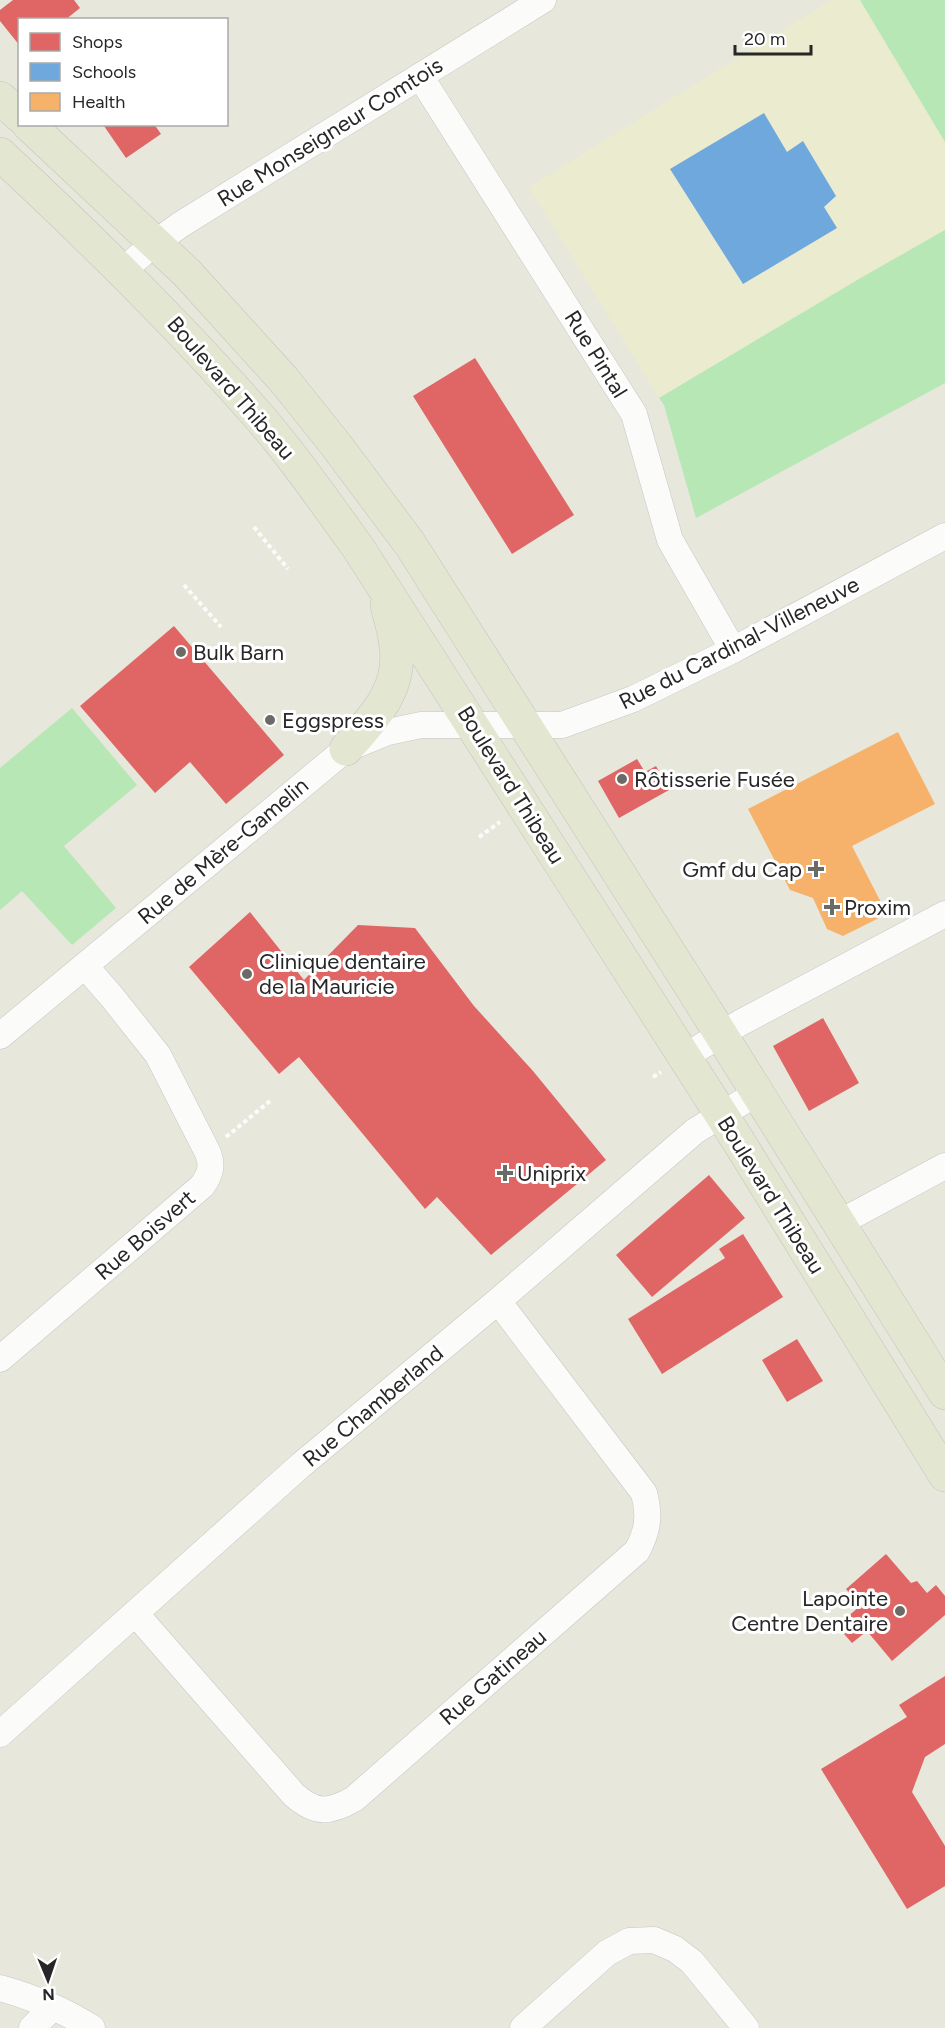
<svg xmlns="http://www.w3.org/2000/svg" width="945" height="2028" font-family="Figtree,sans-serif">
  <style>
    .education { fill: #eaebcf }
    .green { fill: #b6e7b4 }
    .shops { fill: #e06666 }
    .schools { fill: #6fa8dc }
    .health { fill: #f6b26b }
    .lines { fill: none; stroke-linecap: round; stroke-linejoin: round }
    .minor-casing { stroke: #c7c6c5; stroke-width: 27 }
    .major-casing { stroke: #c3c3bf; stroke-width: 34 }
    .path { stroke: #fbfbfa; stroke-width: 4; stroke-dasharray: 4.5 3; stroke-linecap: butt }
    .minor { stroke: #fbfbfa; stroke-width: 26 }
    .major { stroke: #e3e6d0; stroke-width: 33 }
    .poi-dot { fill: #6a6a66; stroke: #fff; stroke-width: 2 }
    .labels { text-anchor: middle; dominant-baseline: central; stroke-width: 6; stroke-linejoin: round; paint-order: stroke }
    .street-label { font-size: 22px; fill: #272727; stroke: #fff }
    .poi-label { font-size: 22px; fill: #272727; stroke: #fff; text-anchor: start }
  </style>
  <rect width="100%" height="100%" fill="#e7e7dc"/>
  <path class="education" d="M831,0h29l85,142v88l-86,49 -200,119 -130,-211z"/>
  <path class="green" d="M860,0h85v142z
    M945,230v153l-249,135 -32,-113 -5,-7 200,-119z
    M72,708l65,77 -73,61 52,62 -44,37 -50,-54 -22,19v-142z"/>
  <path class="shops" d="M13,0h61l6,8 -15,12h-45v26l-20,-25v-11z
    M106,124h48l7,10 -35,24 -22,-32z
    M475,358l99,157 -62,39 -99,-158z
    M174,626l110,129 -58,49 -36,-42 -35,31 -75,-87z
    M637,759l8,13 11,-6 13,24 -50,28 -21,-37z
    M250,912l54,68 54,-55 57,3 59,78 59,65 73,89 -115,95 -54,-58 -12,12 -126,-152 -20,17 -90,-107z
    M823,1018l36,65 -50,28 -36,-65z
    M709,1175l36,43 -93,79 -36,-42z
    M743,1234l40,63 -121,77 -34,-55 97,-61 -6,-9z
    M797,1339l26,42 -36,21 -25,-42z
    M886,1554l25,29 6,-2 10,12 9,-8 9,11v19l-53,46 -25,-30 -15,12 -15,-17 23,-20 -14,-17z
    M945,1676v68l-20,13 -13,35 33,54v40l-38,23 -86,-140 86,-52 -8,-12z"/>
  <path class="schools" d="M764,113l23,39 16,-11 33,55 -12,11 13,21 -94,56 -73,-115z"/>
  <path class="health" d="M898,732l37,72 -83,42 35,68 -44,22 -16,-7 -14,-31 -23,-8 -42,-81z"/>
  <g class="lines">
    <g class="minor-casing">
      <path id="minor" d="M420,76l214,338 36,126 63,110
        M122,271l33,-28 25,-18 363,-225
        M0,1036l346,-287 42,-17 33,-7h141l71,-26 100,-49 212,-114
        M684,1057l56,-34 205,-109
        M839,1223l106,-57
        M0,1359l202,-173c8,-11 11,-20 6,-33l-50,-98 -46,-58 -27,-31
        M135,1613l159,182c22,19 35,18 60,4l283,-248c11,-20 13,-36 7,-58l-146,-192
        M0,1734l301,-269 197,-164 197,-170 62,-38
        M0,1988c32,9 64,22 92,40
        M32,2028l21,-21
        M523,2028l84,-75 22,-12 25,-1 21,9 17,13 54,66"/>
    </g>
    <g class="major-casing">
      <path id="major" d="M0,98l20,18
        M28,124l159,149 97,107 52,65 74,99 290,457 245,392
        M0,154c88,82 174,166 254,257 38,43 71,91 105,138l378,590 208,336
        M346,749c26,-30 56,-58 50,-102 -1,-14 -6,-28 -9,-42"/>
    </g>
    <path class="path" d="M254,527l34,42
      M184,585l37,42
      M479,837l21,-15
      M653,1077l8,-5
      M226,1137l44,-36"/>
    <use href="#minor" class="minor"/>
    <use href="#major" class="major"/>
  </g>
  <g class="poi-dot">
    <circle cx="181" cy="652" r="6"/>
    <circle cx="270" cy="720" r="6"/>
    <circle cx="622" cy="779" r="6"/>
    <path d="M813 860h6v6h6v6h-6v6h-6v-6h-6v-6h6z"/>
    <path d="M829 898h6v6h6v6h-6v6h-6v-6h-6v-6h6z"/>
    <circle cx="247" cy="974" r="6"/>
    <path d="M502 1164h6v6h6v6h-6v6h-6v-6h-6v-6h6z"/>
    <circle cx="900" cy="1611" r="6"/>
  </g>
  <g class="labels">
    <g class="street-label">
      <text transform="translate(330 132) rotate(-32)">Rue Monseigneur Comtois</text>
      <text transform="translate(596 354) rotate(58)">Rue Pintal</text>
      <text transform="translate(231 388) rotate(49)">Boulevard Thibeau</text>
      <text transform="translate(739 643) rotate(-27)">Rue du Cardinal-Villeneuve</text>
      <text transform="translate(511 785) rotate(58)">Boulevard Thibeau</text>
      <text transform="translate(223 851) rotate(-40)">Rue de Mère-Gamelin</text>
      <text transform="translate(771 1195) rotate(58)">Boulevard Thibeau</text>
      <text transform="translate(145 1235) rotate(-41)">Rue Boisvert</text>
      <text transform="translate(373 1406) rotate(-40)">Rue Chamberland</text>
      <text transform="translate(493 1677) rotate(-41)">Rue Gatineau</text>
    </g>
    <g class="poi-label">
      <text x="193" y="652">Bulk Barn</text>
      <text x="282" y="720">Eggspress</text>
      <text x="634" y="779">Rôtisserie Fusée</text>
      <text x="802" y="869" text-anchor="end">Gmf du Cap</text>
      <text x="844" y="907">Proxim</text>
      <text x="259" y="961">Clinique dentaire<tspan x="259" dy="25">de la Mauricie</tspan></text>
      <text x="517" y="1173">Uniprix</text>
      <text x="888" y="1598" text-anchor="end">Lapointe<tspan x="888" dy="25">Centre Dentaire</tspan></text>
    </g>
  </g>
  <rect x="18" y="18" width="210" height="108" fill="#ffffff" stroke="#a9a9a9" stroke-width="1.5"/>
  <rect x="30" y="33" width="30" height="18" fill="#e06666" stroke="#a9a9a9" stroke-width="1.5"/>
  <text x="72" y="48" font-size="18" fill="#272727">Shops</text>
  <rect x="30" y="63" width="30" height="18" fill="#6fa8dc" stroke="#a9a9a9" stroke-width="1.5"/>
  <text x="72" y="78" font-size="18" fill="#272727">Schools</text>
  <rect x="30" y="93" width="30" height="18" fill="#f6b26b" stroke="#a9a9a9" stroke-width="1.5"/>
  <text x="72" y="108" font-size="18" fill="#272727">Health</text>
  <g transform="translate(48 1980) rotate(178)" stroke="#ffffff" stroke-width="4.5" paint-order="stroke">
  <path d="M0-4.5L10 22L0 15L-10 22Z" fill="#272727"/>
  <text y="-9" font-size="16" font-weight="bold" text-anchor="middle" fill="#272727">N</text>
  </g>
  <path d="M735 45v9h76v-9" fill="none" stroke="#272727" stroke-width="3"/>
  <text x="744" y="45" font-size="18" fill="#272727" stroke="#ffffff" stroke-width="4.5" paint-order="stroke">20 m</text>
</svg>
